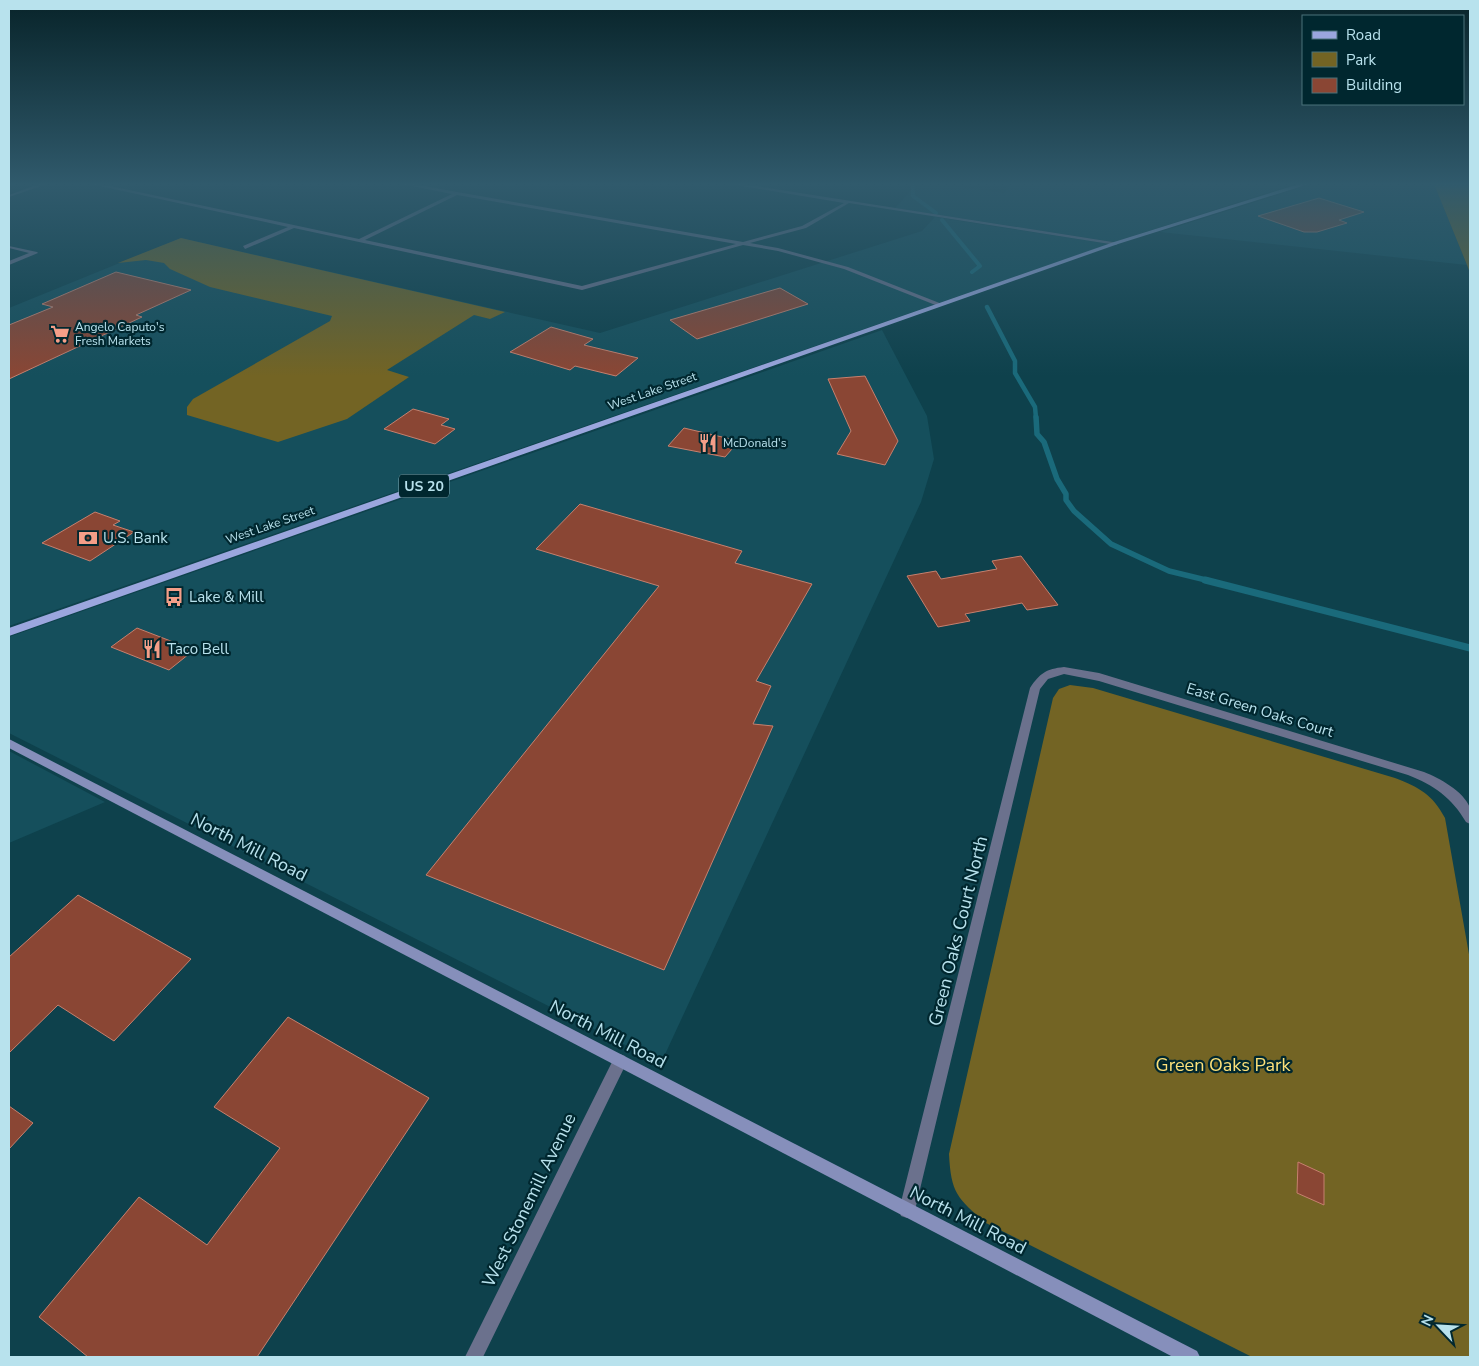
<svg xmlns="http://www.w3.org/2000/svg" width="1479" height="1366" font-family="'Nunito Sans',sans-serif">
  <style>
    .built { fill: #154f5c }
    .green { fill: #736424 }
    .lines { fill: none; stroke-linecap: round; stroke-linejoin: round }
    .stream-far3 { stroke: #1a6a7b; stroke-width: 4 }
    .stream-far2 { stroke: #1a6a7b; stroke-width: 4.5 }
    .stream-far1 { stroke: #1a6a7b; stroke-width: 5.5 }
    .stream { stroke: #1a6a7b; stroke-width: 7 }
    .building { fill: #8a4634; stroke: #c6806e }
    .street { fill: #6b718d; fill-rule: evenodd }
    .secondary { fill: #868fbb; fill-rule: evenodd }
    .primary { fill: #9ba6de; fill-rule: evenodd }
    .labels { text-anchor: middle; dominant-baseline: central; stroke-width: 4.5; stroke-linejoin: round; paint-order: stroke }
    .far-poi-label { font-size: 12px; fill: #b8e2ed; stroke: #00272f; text-anchor: start }
    .far-street-label { font-size: 12px; fill: #b8e2ed; stroke: #00272f }
    .shield { fill: #00272f; stroke: #81aab4; stroke-width: 1 }
    .shield-label { font-size: 14px; font-weight: bold; fill: #b8e2ed }
    .poi-label { font-size: 15px; fill: #b8e2ed; stroke: #00272f; text-anchor: start }
    .street-label { font-size: 15px; fill: #b8e2ed; stroke: #00272f }
    .near-street-label { font-size: 18px; fill: #b8e2ed; stroke: #00272f }
    .near-park-label { font-size: 18px; fill: #fce17a; stroke: #00272f }
  </style>
  <rect width="100%" height="100%" fill="#0e414c"/>
  <path class="built" d="M917,184h24l63,9 6,-9h285l-181,58 -219,-34z
    M1312,184h122l33,81 -307,-33z
    M935,217l174,27 -1100,382v-318l172,-70 419,95 322,-102z
    M882,330l45,86 7,43 -13,43 -260,561 -652,-330v-96z
    M9,751l96,51 -96,41z"/>
  <path class="green" d="M1434,184h36v89l-3,-8z
    M181,238l324,74 -15,7 -16,-4 -87,55 22,7 -62,42 -69,23 -91,-27v-8l6,-8 137,-78 2,-5 -122,-29 -40,-18 -6,-6 -18,-3 -28,3z
    M1070,685l23,3 302,90c25,10 37,16 50,40l25,142v397h-218l-266,-134c-29,-25 -35,-30 -37,-69l104,-456 6,-9z"/>
  <g class="lines">
    <path class="stream-far3" d="M913,184v12l23,17
      M942,220l38,46 -8,6"/>
    <path class="stream-far2" d="M987,307l28,54v12l20,34 1,11"/>
    <path class="stream-far1" d="M1036,417l1,17 7,8 13,37 9,15v6l8,11 37,33 58,27 41,10"/>
    <path class="stream" d="M1205,580l265,68"/>
  </g>
  <path class="building" d="M1319,198l45,14 -25,8 8,3 -30,9h-13l-46,-16z
    M116,272l75,18 -55,25 6,2 -133,62v-54l44,-18 -11,-3z
    M780,288l28,16 -111,35 -27,-19z
    M551,327l42,12 -9,6 54,13 -22,18 -41,-10 -5,4 -60,-18z
    M865,376l33,65 -13,24 -48,-11 14,-23 -23,-52z
    M413,409l36,10 -8,6 14,4 -20,15 -51,-15z
    M684,428l55,13 -14,16 -57,-11z
    M580,504l162,47 -7,12 77,21 -56,97 15,5 -18,38 20,2 -109,244 -238,-95 233,-289 -123,-37z
    M95,512l25,9 -7,4 21,7 -44,29 -48,-18z
    M1021,556l37,49 -31,5 -5,-7 -57,11 5,7 -32,6 -31,-51 29,-5 5,8 56,-10 -5,-8z
    M137,628l57,22 -25,20 -58,-23z
    M78,895l113,64 -77,82 -56,-36 -49,48v-96z
    M288,1017l141,81 -172,259h-169l-49,-40 100,-120 68,48 73,-97 -66,-41z
    M9,1106l24,17 -24,26z
    M1298,1162l26,12v31l-27,-12z"/>
  <g class="lines">
    <path class="street" d="M39,184h8l-38,13v-2z
      M91,184h10l258,55 93,-45 -50,-10h12l43,8 286,50 59,-16 42,-23 -114,-19h13l376,59 -3,2 -267,-42 -43,25 -56,15 28,5 70,19 94,37v2h-4l-94,-37 -66,-18 -35,-6 -161,45 -288,-62 -49,21 -2,-3 45,-19zM457,195l279,49 -154,42 -217,-46z
      M9,246l28,6 1,1 -29,12v-4l20,-8 -20,-5z
      M1064,667l35,6 325,99c15,6 40,19 46,36 1,4 0,11 0,16l-4,-2c-14,-24 -32,-37 -58,-47l-309,-94 -35,-7 -16,5 -8,10 -125,521 -2,6 -6,2 -6,-2 -2,-6 131,-522c10,-15 16,-19 34,-21z
      M620,1054l5,2 2,5 -2,5 -142,291h-18l150,-301z"/>
    <path class="secondary" d="M9,739l1188,612 3,6h-27l-1164,-609z"/>
    <path class="primary" d="M1299,184h10l-191,60 -1109,392v-8l1105,-386z"/>
  </g>
  <linearGradient id="sky" x2="0" y2="1"><stop stop-color="#08242a"/><stop offset="0.49" stop-color="#305a6c"/><stop offset="1" stop-color="#305a6c" stop-opacity="0"/></linearGradient>
  <rect width="1479" height="376" fill="url(#sky)"/>
  <defs>
    <g id="supermarket-bare" transform="scale(1.5)"><path d="M-6-5.5h2.5l.6 2H6L4.5 2H-2.5L-4.4-4H-6ZM-1.5 3.2a1.3 1.3 0 1 0 .1 0ZM3 3.2a1.3 1.3 0 1 0 .1 0Z" fill="#f49e88" stroke="#00272f" stroke-width="2.5" paint-order="stroke"/></g>
    <g id="restaurant-bare" transform="scale(1.5)"><path d="M-5-6h1v4h1v-4h1v4h1v-4h1v5L-1.5 .5V6h-2V.5L-5-1ZM5-6V6H3V1.5H1.5Q1.5-4 5-6Z" fill="#f49e88" stroke="#00272f" stroke-width="2.5" paint-order="stroke"/></g>
    <g id="bank-bare" transform="scale(1.5)"><path d="M-6-4H6V4H-6ZM0-2.3a2.3 2.3 0 1 0 0 4.6a2.3 2.3 0 1 0 0-4.6Z" fill="#f49e88" stroke="#00272f" stroke-width="2.5" paint-order="stroke"/></g>
    <g id="bus-bare" transform="scale(1.5)"><path d="M-5-6H5V4H4V6H2V4H-2V6H-4V4H-5ZM-3.5-4V0h7V-4ZM-3.5 1.2v1.5H-2V1.2ZM2 1.2v1.5H3.5V1.2Z" fill="#f49e88" stroke="#00272f" stroke-width="2.5" paint-order="stroke"/></g>
  </defs>
  <g fill-rule="evenodd">
    <use href="#supermarket-bare" x="60" y="334"/>
    <use href="#restaurant-bare" x="708" y="443"/>
    <use href="#bank-bare" x="88" y="538"/>
    <use href="#bus-bare" x="174" y="597"/>
    <use href="#restaurant-bare" x="152" y="649"/>
  </g>
  <g class="labels">
    <g class="far-poi-label">
      <text x="75" y="327">Angelo Caputo's<tspan x="75" dy="14">Fresh Markets</tspan></text>
      <text x="723" y="443">McDonald's</text>
    </g>
    <g class="far-street-label">
      <text transform="translate(652 391) rotate(-19)">West Lake Street</text>
      <text transform="translate(270 525) rotate(-19)">West Lake Street</text>
    </g>
    <rect class="shield" x="399" y="474.5" width="50" height="23" rx="4"/>
    <g class="shield-label">
      <text x="424" y="486">US 20</text>
    </g>
    <g class="poi-label">
      <text x="103" y="538">U.S. Bank</text>
      <text x="189" y="597">Lake &amp; Mill</text>
      <text x="167" y="649">Taco Bell</text>
    </g>
    <g class="street-label">
      <text transform="translate(1260 710) rotate(17)">East Green Oaks Court</text>
    </g>
    <g class="near-street-label">
      <text transform="translate(249 847) rotate(27)">North Mill Road</text>
      <text transform="translate(958 931) rotate(-76)">Green Oaks Court North</text>
      <text transform="translate(608 1034) rotate(27)">North Mill Road</text>
      <text transform="translate(529 1200) rotate(-64)">West Stonemill Avenue</text>
      <text transform="translate(968 1220) rotate(27)">North Mill Road</text>
    </g>
    <g class="near-park-label">
      <text x="1223" y="1065">Green Oaks Park</text>
    </g>
  </g>
  <rect width="1479" height="1366" fill="none" stroke="#b8e2ed" stroke-width="20"/>
  <rect x="1302" y="15" width="162" height="90" fill="#00272f" stroke="#4a727b"/>
  <rect x="1312" y="31" width="25" height="8" fill="#9ba6de" stroke="#4a727b"/>
  <text x="1346" y="40" font-size="15" fill="#b8e2ed">Road</text>
  <rect x="1312" y="52" width="25" height="15" fill="#736424" stroke="#4a727b"/>
  <text x="1346" y="65" font-size="15" fill="#b8e2ed">Park</text>
  <rect x="1312" y="78" width="25" height="15" fill="#8a4634" stroke="#4a727b"/>
  <text x="1346" y="90" font-size="15" fill="#b8e2ed">Building</text>
  <g transform="translate(1439 1326) rotate(295)" stroke="#00272f" stroke-width="4" paint-order="stroke">
  <path d="M0-4L9 19L0 12L-9 19Z" fill="#b8e2ed"/>
  <text y="-8" font-size="14" font-weight="bold" text-anchor="middle" fill="#b8e2ed">N</text>
  </g>
</svg>
